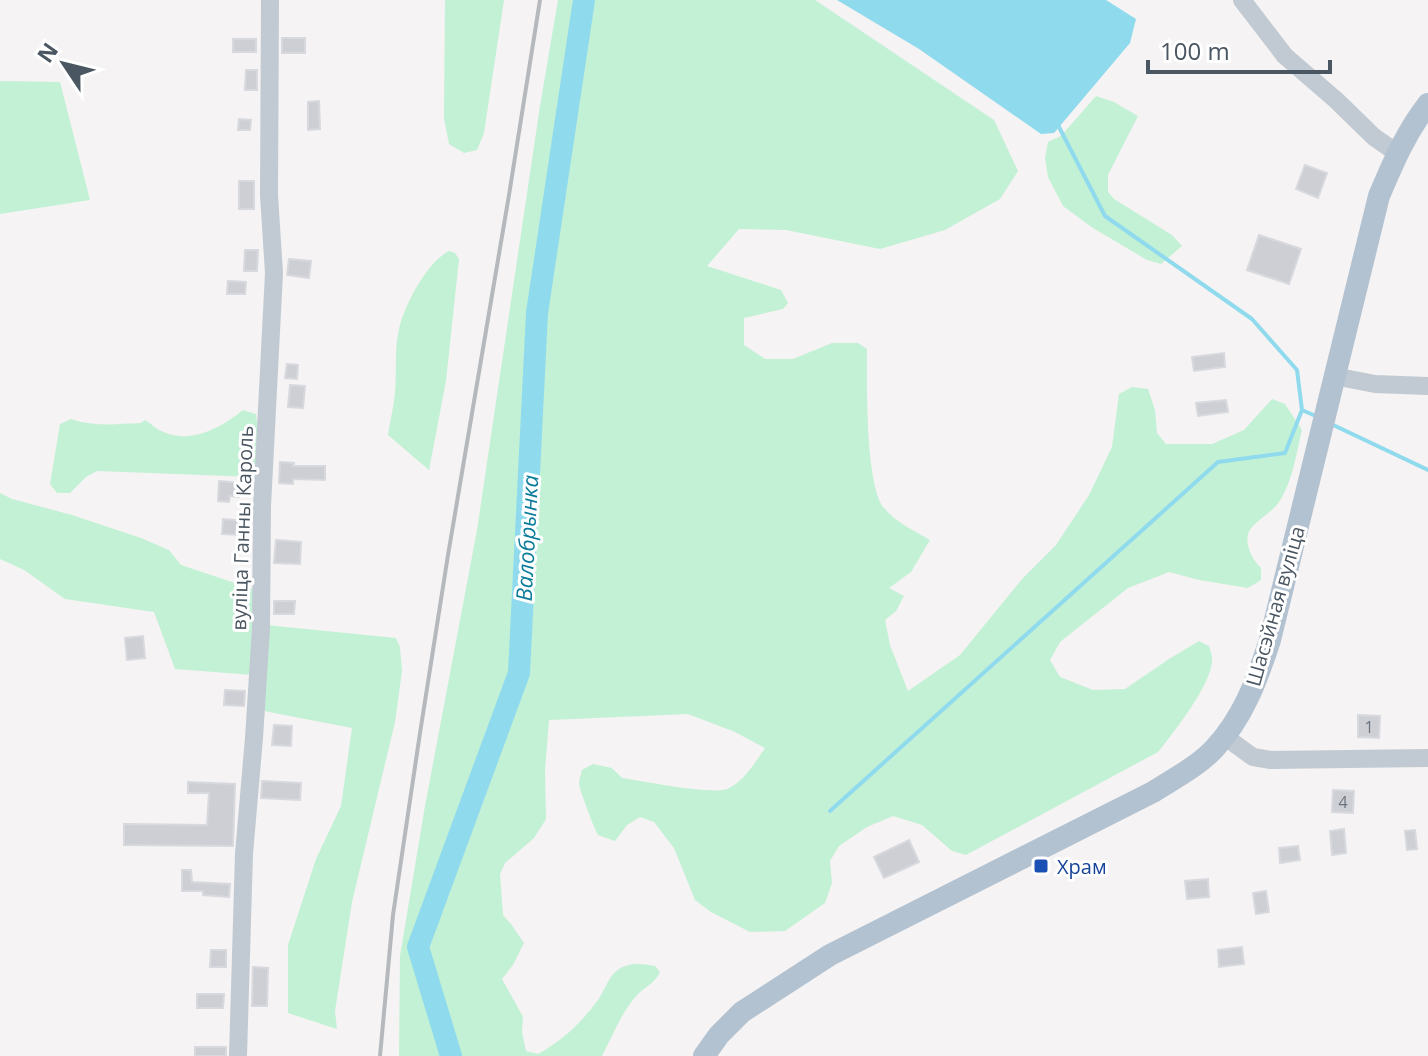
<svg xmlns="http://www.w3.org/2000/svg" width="1428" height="1056" font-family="'Open Sans',sans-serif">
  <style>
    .green { fill: #c3f1d5 }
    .water { fill: #90daee }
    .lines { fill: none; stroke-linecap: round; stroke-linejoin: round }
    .stream { stroke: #90daee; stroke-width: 4 }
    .river { stroke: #90daee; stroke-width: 22 }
    .building { fill: #cdcfd5; stroke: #d7d9de; stroke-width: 2 }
    .minor { stroke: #c1cad2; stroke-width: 18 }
    .major { stroke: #b3c2d1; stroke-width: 22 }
    .rail { stroke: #b5b8bd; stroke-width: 4 }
    .transit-dot { fill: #1a4fb4; stroke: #fff; stroke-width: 3 }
    .labels { text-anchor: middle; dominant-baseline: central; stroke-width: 6; stroke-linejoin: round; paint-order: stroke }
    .number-label { font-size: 16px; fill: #6b747e }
    .street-label { font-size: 20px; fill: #4a5661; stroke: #fff }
    .transit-label { font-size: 20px; fill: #164399; stroke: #fff; text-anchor: start }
    .water-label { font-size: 22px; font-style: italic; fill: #0c7c9b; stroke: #fff }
  </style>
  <rect width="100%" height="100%" fill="#f5f3f3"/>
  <path class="green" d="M445,0h59l-20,133 -7,17 -13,3 -15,-9 -5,-25z
    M558,0h257l179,120 24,51 -18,28 -55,31 -65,19 -94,-19 -47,-1 -32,37 74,24 7,13 -5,6 -39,9v27l21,14h28l39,-16h26l9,6c0,33 -2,135 17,159 12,14 30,23 46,32l-19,32 -22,16 15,8 -8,15 -11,9 5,25 18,46 52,-36 63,-77 33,-33 33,-50 23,-48 7,-53 13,-7 16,2 7,21 2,23 9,11h46l32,-14 28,-31 13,5 17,26c-6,24 -9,51 -23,72 -7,11 -28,21 -31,32 -3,12 5,26 13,34v12l-13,8 -49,-8 -30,-8 -41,16 -68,54 -10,18 10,17 33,13 32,-1 44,-30 30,-18 10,5c1,4 3,8 3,12 2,24 -39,75 -54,94l-192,103 -14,-4 -30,-26 -29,-9 -26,11 -28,19 -9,15 2,22 -7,20 -40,28 -35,1 -39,-20 -16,-12 -21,-52 -20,-26 -14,-5 -13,8 -12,16 -17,-6c-4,-7 -18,-44 -19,-51 0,-5 2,-9 3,-14l11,-6 19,4 10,10c21,3 88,17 105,11 16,-6 29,-28 38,-41l-30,-16 -47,-18 -139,6 -4,51 1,48 -12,19 -29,25 -5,11 3,41 8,9 13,19 -11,22 -11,14 21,38 -1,15 4,19 12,3c24,-13 44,-32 60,-54 7,-10 11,-25 21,-31 13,-7 22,-5 36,-3l5,6c-5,11 -14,14 -22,22 -15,15 -26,43 -36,62h-203l1,-100 25,-150 52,-276 63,-424z
    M0,81l60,1 30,118 -90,14z
    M1096,96l18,6 24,14 -30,59v17l6,7 58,36 10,11 -21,18 -14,-4 -54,-32 -30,-22 -15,-29 -3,-19 3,-16 13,-6z
    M449,251l6,2 4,6 -13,122 -17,89 -41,-35c2,-14 6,-29 7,-43 2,-21 -1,-42 4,-63 6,-25 28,-67 50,-78z
    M243,410l13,4 2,16 -3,47 -158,-6 -11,6 -16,16h-13l-7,-9 10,-60 11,-5c23,8 46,5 70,4l4,-3c5,3 10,8 16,11 29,14 60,-3 82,-21z
    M0,493l12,6 60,16 69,23 28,12 12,15 72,24v86l-78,-6 -21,-57 -89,-13 -41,-29 -24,-11z
    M266,625l130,13 4,9 2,24 -7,51 -43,180 -17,109 2,18 -49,-16v-68l28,-86 25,-53 11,-78 -88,-17z"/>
  <path class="water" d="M837,0h269l30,19 -6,24 -76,90 -13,1 -122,-85z"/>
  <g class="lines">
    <path class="stream" d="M1059,127l46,89 147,103 45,51 5,40 16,7
      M1329,423l99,47
      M830,811l388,-349 67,-9 17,-43"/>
    <path class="river" d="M451,1056l-33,-109 101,-274 18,-360 47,-313"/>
  </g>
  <path class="building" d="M282,38h23v15h-23z
    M233,39h23v13h-23z
    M246,70h11v20h-12z
    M319,101l1,28 -12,1v-28z
    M239,119l12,1 -1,10h-12z
    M1305,165l22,8 -9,25 -22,-9z
    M239,181h15v28h-15z
    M1259,235l42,14 -12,35 -42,-14z
    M245,250h13l-1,21h-13z
    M289,259l22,2 -2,17 -22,-3z
    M228,281l18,1 -1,12h-18z
    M1224,353l1,14 -31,4 -2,-14z
    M287,364l11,1 -1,14 -12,-1z
    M290,385l15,1 -2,22 -15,-1z
    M1226,400l2,12 -30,4 -2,-13z
    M280,462l14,1 -1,3h32v14l-32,-1v5l-14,-1z
    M219,481l21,2 -1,14 -9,-1 -1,6 -11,-1z
    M223,519l22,2 -1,14 -22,-1z
    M276,540l25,2 -1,22 -26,-1z
    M274,601h21l-1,13h-20z
    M143,636l2,22 -18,2 -2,-22z
    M225,690l20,1 -1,15 -20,-1z
    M1358,715l22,1 -1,22 -21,-1z
    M274,725l18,1 -1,20 -19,-1z
    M262,781l39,2 -1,17 -39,-2z
    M188,782l47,2 -2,62 -109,-1v-21l83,1 2,-32h-21z
    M1333,790l21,1 -1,22 -21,-1z
    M1344,829l2,24 -14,2 -2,-24z
    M1415,830l2,19 -10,1 -2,-19z
    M909,840l10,22 -35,16 -10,-21z
    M1298,846l2,14 -20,3 -1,-15z
    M182,870h9l1,12 38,2 -1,13 -26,-2v-4h-21z
    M1208,879l1,18 -22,2 -2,-18z
    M1266,891l3,21 -13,2 -3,-21z
    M1242,947l2,17 -25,3 -1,-17z
    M211,950h15v17h-16z
    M253,967l15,1 -1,38h-15z
    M197,994h27l-1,14h-26z
    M195,1047h31v9h-31z"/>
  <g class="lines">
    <path class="minor" d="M1242,0l43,56 51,44 38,37 23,16
      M1334,376l41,8 53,2
      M1224,736l29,21 18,3 157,-2
      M238,1056l6,-202 10,-116 7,-110 1,-122 12,-233 -5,-78 1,-195"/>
    <path class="major" d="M704,1056l15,-21 23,-23 88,-57 323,-163c20,-13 44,-25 61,-43 29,-31 43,-69 56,-109l109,-444c14,-33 27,-64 49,-92"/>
    <path class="rail" d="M380,1056l13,-141 27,-182 28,-178 61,-360 31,-195"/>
  </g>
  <rect class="transit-dot" x="1033" y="858" width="16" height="16" rx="4"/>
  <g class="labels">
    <g class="number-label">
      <text x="1369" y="727">1</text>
      <text x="1343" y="802">4</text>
    </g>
    <g class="street-label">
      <text transform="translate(242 528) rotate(-88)">вуліца Ганны Кароль</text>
      <text transform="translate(1275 606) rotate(-74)">Шасэйная вуліца</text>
    </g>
    <g class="transit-label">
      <text x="1057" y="866">Храм</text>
    </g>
    <g class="water-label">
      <text transform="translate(526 538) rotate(-87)">Валобрынка</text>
    </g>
  </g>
  <g transform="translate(64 64) rotate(305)" stroke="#ffffff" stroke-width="6" paint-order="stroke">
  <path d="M0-6L14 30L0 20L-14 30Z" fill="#4a5661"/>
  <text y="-12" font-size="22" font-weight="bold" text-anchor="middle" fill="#4a5661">N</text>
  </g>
  <path d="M1148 60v12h182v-12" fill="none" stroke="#4a5661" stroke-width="4"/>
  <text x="1160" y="60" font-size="24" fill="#4a5661" stroke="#ffffff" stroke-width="6" paint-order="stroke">100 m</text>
</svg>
